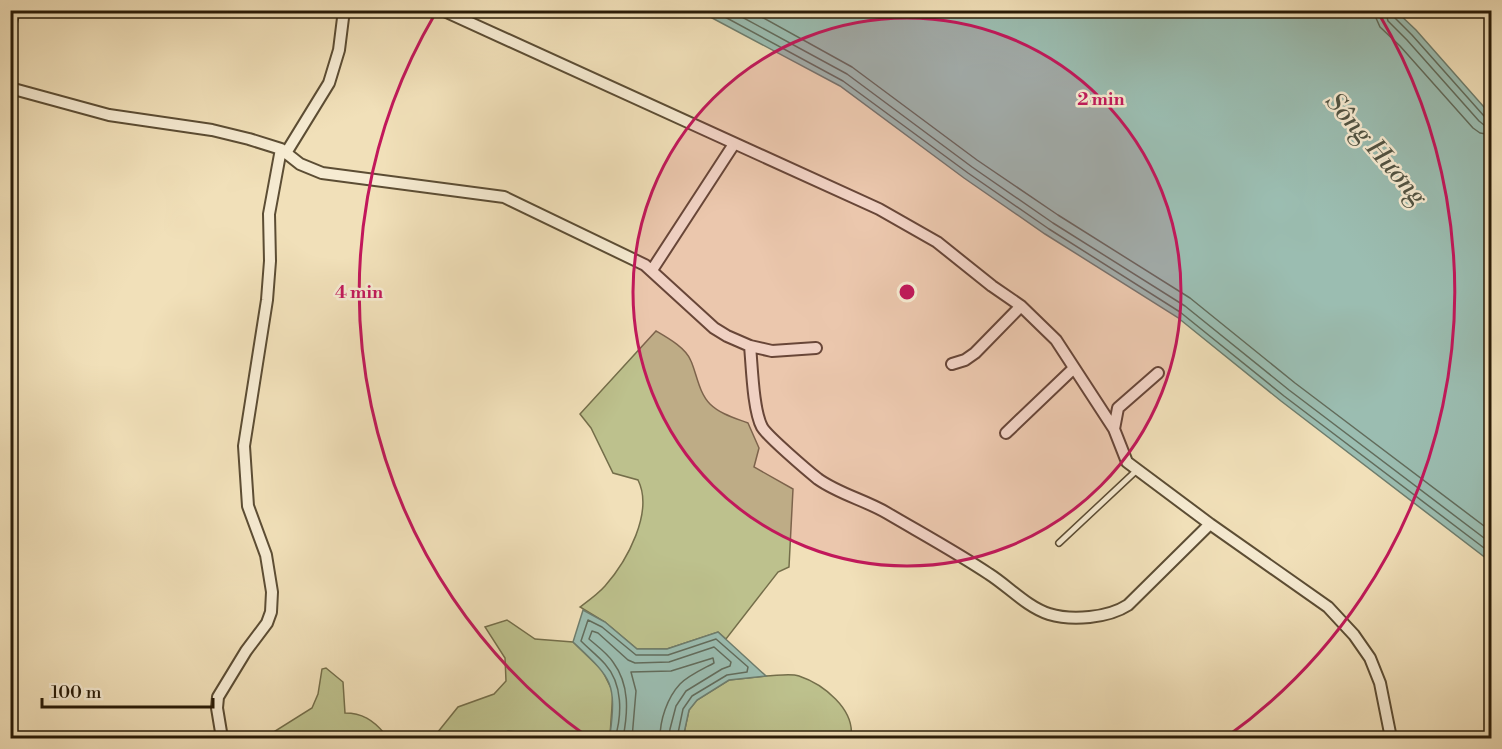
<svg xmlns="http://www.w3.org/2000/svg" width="1502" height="749" font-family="'Libre Bodoni',serif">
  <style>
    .green { fill: #bdc18d; stroke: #746e4a; stroke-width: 1.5 }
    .water { fill: #9bbdb1; stroke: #6e7d6d; stroke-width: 1.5 }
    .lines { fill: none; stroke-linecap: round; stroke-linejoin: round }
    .shore { stroke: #626c5c; stroke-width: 1.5 }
    .service-casing { stroke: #5c4d34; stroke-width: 8 }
    .minor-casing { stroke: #5c4d34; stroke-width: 14 }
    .service { stroke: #f6ebd2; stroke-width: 5 }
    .minor { stroke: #f6ebd2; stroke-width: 10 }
    .ring { fill: none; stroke: #c2185b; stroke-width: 3 }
    .labels { text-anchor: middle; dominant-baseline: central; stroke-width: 5; stroke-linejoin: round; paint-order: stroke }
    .water-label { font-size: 26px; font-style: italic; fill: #525443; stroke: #f6ebd2 }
    .centre { fill: #c2185b; stroke: #f6ebd2; stroke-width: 3 }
    .ring-label { font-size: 18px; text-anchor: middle; font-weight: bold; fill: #c2185b; stroke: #f6ebd2; stroke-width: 5; stroke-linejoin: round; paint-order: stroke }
  </style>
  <rect width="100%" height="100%" fill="#f1e0b9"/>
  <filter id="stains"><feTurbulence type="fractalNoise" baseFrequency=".00333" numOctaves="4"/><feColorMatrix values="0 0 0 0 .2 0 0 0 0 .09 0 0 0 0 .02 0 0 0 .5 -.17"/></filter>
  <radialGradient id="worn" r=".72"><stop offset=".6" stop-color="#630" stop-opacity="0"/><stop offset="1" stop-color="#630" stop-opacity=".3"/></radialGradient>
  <path class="green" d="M656,331c12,7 30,17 35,30 6,14 8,32 19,43 10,10 25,14 38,19l11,25 -5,19 39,22 -4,78 -11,5 -52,67 -8,-7 -51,17h-30l-32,-27 -25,-15c8,-6 18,-13 25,-21 22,-25 49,-74 33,-106l-25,-7 -22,-45 -11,-14z
    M507,620l28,19 38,3 29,28 11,22 -3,43 -7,3h-42l-25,-4 -32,-1 -12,5h-59l25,-31 36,-13 12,-13 -1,-23 -20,-31z
    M326,668l17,14 2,31c17,0 28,7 39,20l-4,5h-116l48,-30 6,-14 4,-25z
    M766,676c10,0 24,-3 33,0 24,8 56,33 52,61l-2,1h-166l6,-28 8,-10 32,-20z"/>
  <path class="water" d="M699,11h697l20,19 75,85v447l-210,-161 -104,-84 -132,-83 -81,-56 -124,-92z
    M583,610l22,12 32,27h30l51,-17 48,44 -37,4 -32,20 -8,10 -6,28h-78l5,-3c7,-54 1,-57 -37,-93z
    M508,731l28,3 25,4h-69z"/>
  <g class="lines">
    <path class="shore" d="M712,10l131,71 125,92 81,56 131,83 104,84 208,158
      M729,10l118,64 125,93 81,56 132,83 104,84 203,154
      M749,10l103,57 125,93 81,55 132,83 105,85 197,149
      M1376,10v8l4,9 20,19 73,82 7,5 12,2
      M1385,10l3,11 19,19 72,81 5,4 8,1
      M1392,10l2,7 18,18 72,81 8,3
      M615,738c7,-23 8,-54 -10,-74 -7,-8 -16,-15 -24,-23l7,-21 14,7 34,28h32l48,-16 32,28 -1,5 -20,3 -35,21 -9,13 -6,29
      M623,738c5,-26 7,-53 -10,-76 -6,-9 -16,-16 -24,-23l3,-8 6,2 30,27 7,3 34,-1 45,-15 17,15 -1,4 -8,3 -36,22 -10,15 -6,23 -1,9
      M632,738l4,-47 -5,-19 40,-1 42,-13 1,5c-11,6 -25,12 -34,21 -13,14 -20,36 -20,54"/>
    <g class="service-casing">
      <path id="service" d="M1059,543l78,-73"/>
    </g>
    <g class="minor-casing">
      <path id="minor" d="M442,10l437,199 58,33 55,44 29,20 35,34 58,89 13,33 83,62 118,83 26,28 16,23 10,25 11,55
        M10,27l4,-17
        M10,88l99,27 103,15 37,9 32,10 19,15 22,9 182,24 141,68 69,63 13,8 23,10c2,20 3,64 12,81 5,9 46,44 56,52 21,15 47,21 69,34 34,20 69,39 102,61 19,12 38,33 60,40 23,7 59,4 79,-9l82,-81
        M286,153l43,-70 10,-33 5,-40
        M652,270l82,-126
        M750,346l22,5 44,-3
        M952,364l13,-4 10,-7 46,-47
        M1114,429l4,-21 40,-35
        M1006,433l68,-65
        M222,738l-5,-30 1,-11 28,-46 21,-28 4,-11 1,-20 -6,-37 -18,-49 -4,-60 23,-146 3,-39 -1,-47 12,-65"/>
    </g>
    <use href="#service" class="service"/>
    <use href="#minor" class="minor"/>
  </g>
  <circle cx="907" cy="292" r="274" fill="#c2185b" fill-opacity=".12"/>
  <g class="ring">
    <circle cx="907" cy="292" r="274"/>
    <path d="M589 738A548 548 0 0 1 435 14M1379 14A548 548 0 0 1 1225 738"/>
  </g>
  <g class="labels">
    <g class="water-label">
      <text transform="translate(1376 149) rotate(49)">Sông Hương</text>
    </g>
  </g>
  <circle cx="907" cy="292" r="9" class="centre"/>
  <g class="ring-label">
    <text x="1101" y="105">2 min</text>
    <text x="359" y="298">4 min</text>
  </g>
  <rect width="1502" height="749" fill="none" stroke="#f1e0b9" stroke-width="36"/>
  <rect x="12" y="12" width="1478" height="725" fill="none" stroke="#2a1c08" stroke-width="3"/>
  <rect x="18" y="18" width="1466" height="713" fill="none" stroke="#2a1c08" stroke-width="1.5"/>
  <path d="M42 698v9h171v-9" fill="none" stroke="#2a1c08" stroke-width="3"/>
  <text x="51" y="698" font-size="18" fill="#2a1c08" stroke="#f6ebd2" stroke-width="4.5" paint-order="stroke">100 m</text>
  <rect width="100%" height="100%" filter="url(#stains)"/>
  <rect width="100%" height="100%" fill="url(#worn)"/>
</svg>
